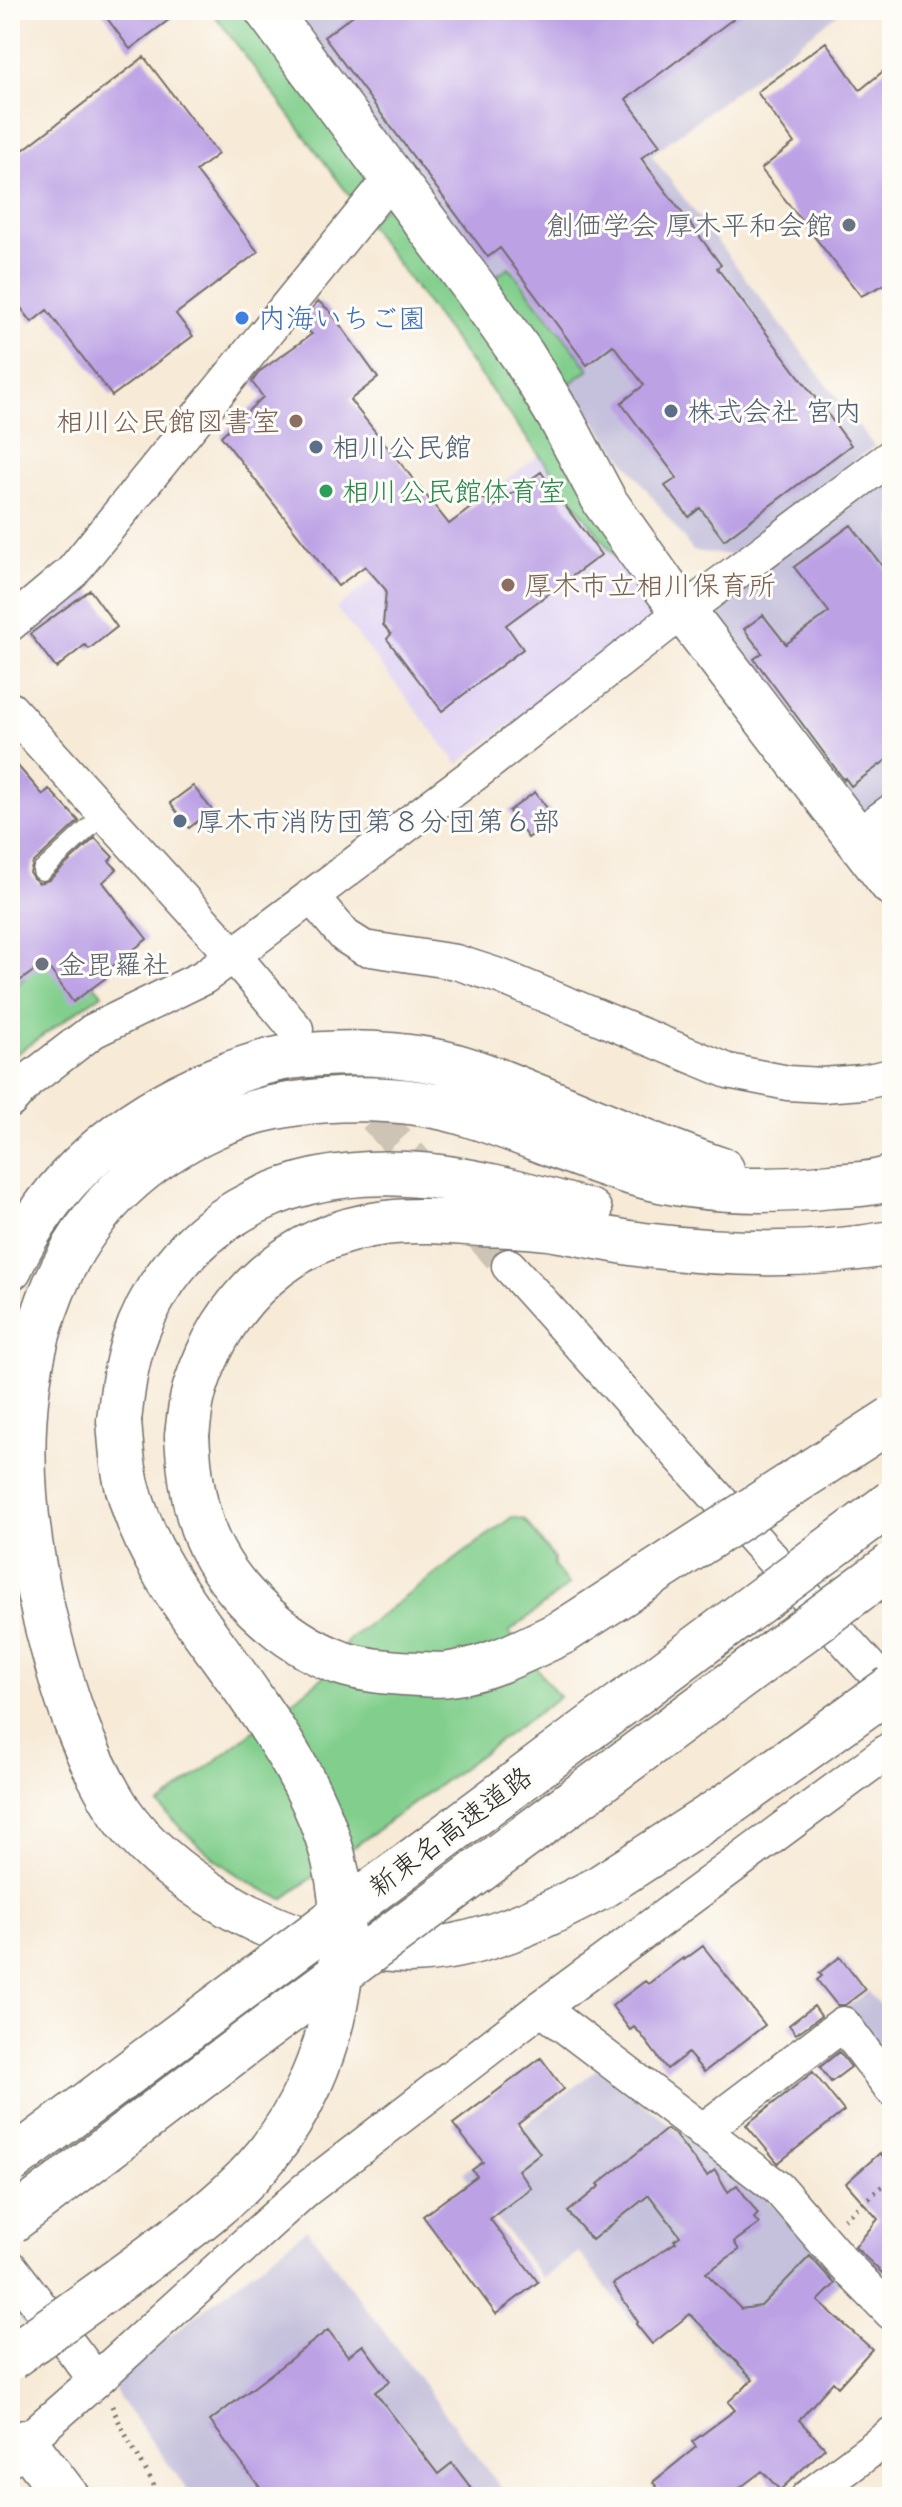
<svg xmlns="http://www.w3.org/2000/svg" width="902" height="2507" font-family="Delius,'Klee One',sans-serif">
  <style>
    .built { fill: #e1d4f4 }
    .industrial { fill: #c5c0db }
    .green { fill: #82cf8d; stroke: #567d5c; stroke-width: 2 }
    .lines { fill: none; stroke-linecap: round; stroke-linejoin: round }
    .stream { stroke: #4ab9c0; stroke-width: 9 }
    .building { fill: #bca1e5 }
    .street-tunnel { stroke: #cec4b5; stroke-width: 34; stroke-dasharray: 34 17; stroke-linecap: butt }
    .lane-casing { stroke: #726e67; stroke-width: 21 }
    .street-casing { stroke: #726e67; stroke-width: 37 }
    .secondary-casing { stroke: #726e67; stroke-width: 47 }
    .highway-casing { stroke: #726e67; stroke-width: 47 }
    .path { stroke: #726e67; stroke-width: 5; stroke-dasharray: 2 6; stroke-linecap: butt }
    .lane { stroke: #fff; stroke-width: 18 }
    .street { stroke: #fff; stroke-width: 34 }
    .secondary { stroke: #fff; stroke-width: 44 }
    .highway { stroke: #fff; stroke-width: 44 }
    .highway-bridge-casing { stroke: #726e67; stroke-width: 47; stroke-linecap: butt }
    .highway-bridge { stroke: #fff; stroke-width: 44 }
    .worship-dot { fill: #6b7280; stroke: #fdfcf7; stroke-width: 3 }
    .shop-dot { fill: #3f7fe0; stroke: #fdfcf7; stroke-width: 3 }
    .service-dot { fill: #5c6f8a; stroke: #fdfcf7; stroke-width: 3 }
    .education-dot { fill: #8d6e63; stroke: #fdfcf7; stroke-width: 3 }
    .leisure-dot { fill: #2e9e5b; stroke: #fdfcf7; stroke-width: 3 }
    .labels { text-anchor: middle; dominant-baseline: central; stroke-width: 6; stroke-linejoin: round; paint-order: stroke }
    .worship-label { font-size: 28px; fill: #5b616d; stroke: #fdfcf7; text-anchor: end }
    .shop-label { font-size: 28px; fill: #366cbe; stroke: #fdfcf7; text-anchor: start }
    .service-label { font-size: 28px; fill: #4e5e75; stroke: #fdfcf7; text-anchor: start }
    .education-label { font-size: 28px; fill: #785e54; stroke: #fdfcf7; text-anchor: end }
    .leisure-label { font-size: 28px; fill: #27864d; stroke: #fdfcf7; text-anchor: start }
    .street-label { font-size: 28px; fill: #2b2b2b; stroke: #fdfcf7 }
  </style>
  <rect width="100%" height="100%" fill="#fdfcf7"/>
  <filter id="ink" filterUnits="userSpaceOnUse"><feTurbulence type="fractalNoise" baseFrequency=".0125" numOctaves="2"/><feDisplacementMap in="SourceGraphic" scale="16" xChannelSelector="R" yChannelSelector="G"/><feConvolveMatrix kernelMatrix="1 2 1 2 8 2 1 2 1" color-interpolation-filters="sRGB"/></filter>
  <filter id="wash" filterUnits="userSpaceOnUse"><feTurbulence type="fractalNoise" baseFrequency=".006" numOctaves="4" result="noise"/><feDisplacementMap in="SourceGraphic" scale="32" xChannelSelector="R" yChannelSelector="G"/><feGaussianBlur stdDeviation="1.8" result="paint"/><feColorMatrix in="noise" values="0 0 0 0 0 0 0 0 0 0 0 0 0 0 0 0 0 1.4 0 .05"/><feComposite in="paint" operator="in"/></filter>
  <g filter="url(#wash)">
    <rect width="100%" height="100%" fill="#f7ead7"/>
    <path class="built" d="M539,455l118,160 -199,149 -122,-156z"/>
    <path class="industrial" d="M290,10h553l-192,145 223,291 -144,109 -37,-4 -253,-335z
      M892,471v323l-30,22 -153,-200v-8z
      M868,1991l12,15 12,-8v83l-52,-69z
      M597,2069l165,125 83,84 -103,105 -73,-86 -35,26 -55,-71 -37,27 -79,-106z
      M307,2229l201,268h-315l-71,-95 -7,-11 4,-15z"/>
    <path class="green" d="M211,10h37l130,173 -21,23z
      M388,204l141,180 133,236 -295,-397z
      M509,267l80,102 -21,16 -77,-105z
      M10,923l47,20 45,51 -92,64v-69l14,-10 -4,-6z
      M512,1517l13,3 29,39v7l15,19 -60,47 50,65 -276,202c-52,-22 -86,-53 -124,-94l168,-131 22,-35z"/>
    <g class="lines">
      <path class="stream" d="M10,2297l22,29
        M46,2345l24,32"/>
    </g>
    <g id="blocks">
      <path class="building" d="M101,10h81l-52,39z
        M360,10h385l-119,89 34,46 -19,13 80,107 -4,3 134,177 -127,95 -24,-32 -11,9 -24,-31 12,-8 -56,-75 23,-18 -31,-40 -26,20 -87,-117 -12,9 -164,-220z
        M826,42l34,48 32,-26v217l-31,15 -100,-127 33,-26 -37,-51z
        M144,57l74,97 -22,17 62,81 -82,62 17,22 -81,60 -65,-86 -15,12 -22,-28v-134z
        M318,301l12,10 48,67 -28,22 99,124 35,-26 8,10 49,-36 60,83 -95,70 17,24 -81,62 -55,-72 4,-5 -8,-9 3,-35 -21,-24 -27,20 -117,-150 42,-39 -11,-15 8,-11 52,-37 -13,-10z
        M851,525l41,54v177l-41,30 -6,-8 -1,2 -90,-121 8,-6 -18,-24 19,-14 23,29 43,-32 -35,-45z
        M90,590l27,37 -28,22 -4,-4 -29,23 -26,-34z
        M10,757l33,38 6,-6 30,32 -46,42 -3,10 3,5 6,5 10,-3 46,-42 18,19 -4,4 8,8 -14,13 44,57 -39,31 3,4 -38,28 -26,-37 -11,7 -1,-2 -25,18z
        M193,786l19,24 -23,18 -19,-25z
        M535,792l20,27 -27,19 -19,-27z
        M703,1946l62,79 -61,47 -16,-19 -21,16 -28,-37 -5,-5 -4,3 -18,-24 33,-25 3,3 35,-26 1,2z
        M840,1957l25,33 -20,15h-8l-20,-25 5,-4 -3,-3z
        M814,2006l7,10 -25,18 -7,-9z
        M839,2052l12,15 -20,15 -11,-15z
        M541,2058l23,31 -46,35 22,29 -22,17 13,18 -41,31 48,63 -42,32 -73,-98 54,-40 -5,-6 11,-8 -30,-38z
        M813,2072l31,39 -66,52 -32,-38z
        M667,2129l7,5 33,42 8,-6 13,22 9,-7 21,29 -4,4 5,6 -25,18 5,8 -33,23 35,36 20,-3 49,-50 25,28 -17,17 54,48 -34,38 -5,-5 -34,38 26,28 -45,42 -18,-19 -34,26h-63l-12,-15 43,-35 -4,-5 43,-32 -7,-8 25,-23 -63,-65 -38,30 -16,-20 2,-2 -25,-38 63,-42 -2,-2 6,-4 -31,-41 -57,45 -24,-28 32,-26 -2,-2z
        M880,2153l12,14v93l-10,13 -27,-26 23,-28 -32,-36z
        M328,2330l20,26 15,-11 27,36 -15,11 63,82 14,-11 26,34h-211l-57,-76z"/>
    </g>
  </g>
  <g filter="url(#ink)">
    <use href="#blocks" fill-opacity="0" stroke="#726e67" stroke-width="2"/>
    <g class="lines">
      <path class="street-tunnel" d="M307,1041l202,225"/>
      <g class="lane-casing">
        <path id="lane" d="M42,871l62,-57"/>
      </g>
      <g class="street-casing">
        <path id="street" d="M10,624l62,-52 320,-395
          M10,709l223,246 63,74
          M856,837l36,-26
          M311,896l34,40 19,12 92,14 46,15 226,94 60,12 34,2 41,-3 29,-6
          M10,1101l18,-20 65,-50 111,-54 273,-205 187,-146 228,-170
          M509,1266l383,426
          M541,2008l237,180 64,74 50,51
          M702,2131l141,-107 49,65
          M10,2267l86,113 208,-189 237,-183 351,-260
          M25,2442l71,-62
          M808,2497l84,-63"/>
      </g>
      <g class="secondary-casing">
        <path id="secondary" d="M267,10l207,277 49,69 38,63 44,83 57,81 230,301
          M10,2453l15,-11 42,55"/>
      </g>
      <g class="highway-casing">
        <path id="highway" d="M10,1268c40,-90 115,-151 204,-188 24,-10 49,-19 75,-23 50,-6 101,-5 151,5 31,7 62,20 91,32 64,25 127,55 191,76
          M119,1421c3,-27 6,-53 14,-78 41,-121 151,-176 273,-169 63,3 124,21 184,38
          M187,1436c2,-16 3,-33 8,-48 28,-89 95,-153 190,-165 32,-4 64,-1 97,1 22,1 44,1 66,4 32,5 64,13 96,17 82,10 166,13 248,-2
          M599,1888c-58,31 -123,62 -190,63 -13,0 -27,-2 -40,-3 -16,-1 -34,-1 -50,-5 -36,-8 -70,-25 -101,-44 -37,-23 -74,-51 -98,-87 -39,-60 -59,-128 -76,-197 -44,-187 -29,-397 169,-488 72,-33 183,-36 257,-12 55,17 107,42 162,58 64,19 134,20 200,13 20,-1 40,-2 60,-8"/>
      </g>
      <path class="path" d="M844,2219l48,-41
        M112,2406c13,32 33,60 48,91"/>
      <use href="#lane" class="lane"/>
      <use href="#street" class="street"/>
      <use href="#secondary" class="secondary"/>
      <use href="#highway" class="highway"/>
      <g class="highway-bridge-casing">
        <path id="highway-bridge" d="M187,1436c2,31 5,60 15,90 19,59 81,116 139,137 24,8 53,10 78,11 10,0 21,2 31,0 40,-5 77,-25 113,-42l329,-213
          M599,1888l130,-84 163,-117
          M10,2162l882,-660
          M10,2222l244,-185 638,-472
          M10,2358c51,-37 102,-72 152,-110 37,-27 75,-56 104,-92 68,-84 97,-216 61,-320 -17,-50 -45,-94 -75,-137 -45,-67 -101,-127 -123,-207 -7,-23 -8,-47 -10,-71"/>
      </g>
      <use href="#highway-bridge" class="highway-bridge"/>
    </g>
  </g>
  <g class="worship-dot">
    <circle cx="849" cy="225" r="8"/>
    <circle cx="42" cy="964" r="8"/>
  </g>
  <circle class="shop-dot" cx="242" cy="318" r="8"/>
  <g class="service-dot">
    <circle cx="671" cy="411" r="8"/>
    <circle cx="316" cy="447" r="8"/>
    <circle cx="180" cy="821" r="8"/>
  </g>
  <g class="education-dot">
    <circle cx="296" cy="421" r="8"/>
    <circle cx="508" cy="585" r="8"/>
  </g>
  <circle class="leisure-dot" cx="326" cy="491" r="8"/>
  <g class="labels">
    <g class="worship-label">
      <text x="833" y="225">創価学会 厚木平和会館</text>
      <text x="58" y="964" text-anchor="start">金毘羅社</text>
    </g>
    <g class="shop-label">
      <text x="258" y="318">内海いちご園</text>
    </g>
    <g class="service-label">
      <text x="687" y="411">株式会社 宮内</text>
      <text x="332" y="447">相川公民館</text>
      <text x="196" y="821">厚木市消防団第８分団第６部</text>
    </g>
    <g class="education-label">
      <text x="280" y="421">相川公民館図書室</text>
      <text x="524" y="585" text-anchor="start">厚木市立相川保育所</text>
    </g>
    <g class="leisure-label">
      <text x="342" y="491">相川公民館体育室</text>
    </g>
    <g class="street-label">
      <text transform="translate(450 1831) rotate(-37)">新東名高速道路</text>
    </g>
  </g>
  <rect width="902" height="2507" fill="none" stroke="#fdfcf7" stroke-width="40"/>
</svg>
